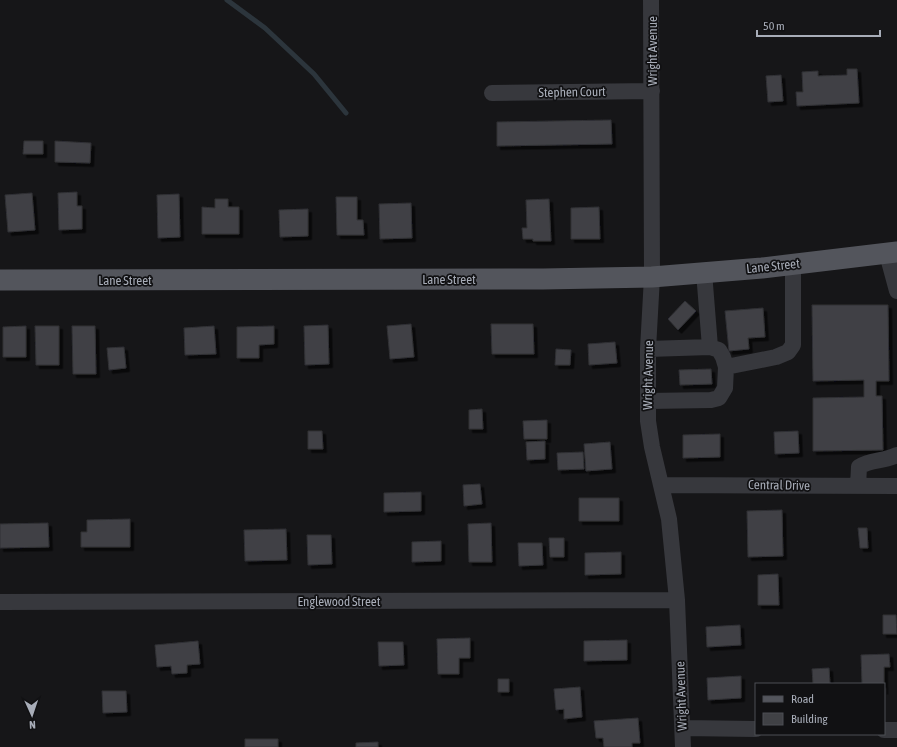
<svg xmlns="http://www.w3.org/2000/svg" width="897" height="747" font-family="'Asap Condensed',sans-serif">
  <style>
    .lines { fill: none; stroke-linecap: round; stroke-linejoin: round }
    .stream { stroke: #2c353c; stroke-width: 5 }
    .building { fill: #404145; stroke: #303034; filter: url(#shadow) }
    .minor { stroke: #37383d; stroke-width: 16 }
    .major { stroke: #53555c; stroke-width: 21 }
    .labels { text-anchor: middle; dominant-baseline: central; stroke-width: 3.5; stroke-linejoin: round; paint-order: stroke }
    .street-label { font-size: 13px; fill: #a8adb8; stroke: #111113 }
  </style>
  <defs>
    <filter id="shadow"><feDropShadow dx="3.5" dy="3.5" stdDeviation="0" flood-color="#0009"/></filter>
  </defs>
  <rect width="100%" height="100%" fill="#161618"/>
  <g class="lines">
    <path class="stream" d="M227,0l38,28 49,46 32,39"/>
  </g>
  <path class="building" d="M847,69h10l2,34 -62,3 -1,-14h7l-1,-20 16,-1v5l29,-1z
    M781,75l2,26 -15,1 -2,-26z
    M611,120l1,24 -115,2v-24z
    M24,141h19v13h-20z
    M55,141l36,2 -1,20 -35,-1z
    M77,192v14h5v23l-23,1 -1,-37z
    M32,193l3,37 -27,2 -3,-37z
    M179,194l1,43 -22,1 -1,-43z
    M336,197h21v23h6l1,15h-27z
    M215,199h13v8h11v27h-37v-27l13,1z
    M549,199l2,42h-18v-2h-10l-1,-11h5l-1,-28z
    M411,203l1,35 -32,1 -1,-35z
    M599,207l1,32h-29v-31z
    M308,209v27l-28,1 -1,-27z
    M685,301l11,10 -18,19 -10,-11z
    M812,305h76l1,76h-13v15h6l1,54 -70,1v-53l51,-1v-17l-51,1z
    M763,308l2,29 -17,1 1,11 -20,2 -4,-40z
    M411,324l3,33 -24,2 -3,-33z
    M491,324h42l1,30h-42z
    M328,325l1,39 -24,1 -1,-39z
    M26,326v31h-23v-30z
    M35,326h24v39h-23z
    M72,326h23l1,48h-23z
    M214,326l2,28 -31,1 -1,-27z
    M274,326v18l-15,1v13h-22v-31z
    M615,342l2,21 -28,2 -1,-21z
    M124,347l2,21 -17,2 -2,-22z
    M556,349l15,1 -1,15h-15z
    M711,369l1,15 -32,1 -1,-15z
    M482,409l1,20h-14v-19z
    M547,420v19h-23l-1,-18z
    M308,431h14l1,18h-15z
    M798,431l1,22 -24,1 -1,-22z
    M720,434v23l-37,1v-23z
    M545,441v18l-18,1 -1,-18z
    M610,442l2,27 -26,2 -2,-27z
    M583,452l1,17 -26,1 -1,-17z
    M480,484l2,20 -18,2 -1,-21z
    M421,492v19l-37,1v-19z
    M579,498h40v23h-40z
    M782,510l1,46 -35,1 -1,-46z
    M130,519v28h-49v-15h6v-12z
    M48,523l1,24 -49,1v-24z
    M491,523l1,39h-23l-1,-38z
    M858,528h9l1,20h-8z
    M286,529l1,31 -42,1 -1,-31z
    M307,535h24l1,29 -24,1z
    M549,538h15v19h-14z
    M441,541v20l-29,1v-20z
    M518,543h24l1,22 -24,1z
    M621,552v22l-36,1v-22z
    M778,574l1,31h-21v-30z
    M883,615h13l1,19h-14z
    M740,625l1,20 -34,2 -1,-20z
    M470,638v20h-11v16h-21l-1,-35z
    M627,640v20l-43,1v-20z
    M198,641l2,23 -13,1v8l-15,1 -1,-8 -14,1 -2,-22z
    M378,642h25l1,23 -25,1z
    M889,654l1,13h-6v24v-7h-22l-1,-29z
    M829,668l1,16h-17l-1,-15z
    M741,676v22l-33,2 -1,-22z
    M498,679h11v13h-11z
    M580,687l2,30 -18,2v-10l-8,1 -2,-21z
    M102,691h24l1,21 -24,1z
    M638,718l2,25h-8v4h-28l-1,-9h-7l-2,-17z
    M245,739h33v8h-33z
    M378,742v5h-22v-4z"/>
  <g class="lines">
    <path class="minor" d="M651,0l1,277 -4,72v72l4,26 17,72 8,81 6,147
      M492,93l160,-2
      M887,254l10,37
      M704,272l6,75
      M648,349l62,-2 9,3 4,7 3,10 -1,21 -6,10 -8,2 -63,1
      M726,367l50,-10 12,-5 5,-7v-81
      M661,485l236,1
      M858,486l1,-19c12,-8 24,-5 38,-12
      M0,602l677,-2
      M683,728l73,1
      M884,730h13"/>
    <path class="major" d="M0,280l543,-1 109,-2 110,-9 135,-16"/>
  </g>
  <g class="labels">
    <g class="street-label">
      <text transform="translate(652 51) rotate(-90)">Wright Avenue</text>
      <text transform="translate(572 92) rotate(-1)">Stephen Court</text>
      <text transform="translate(773 266) rotate(-6)">Lane Street</text>
      <text x="449" y="279">Lane Street</text>
      <text x="125" y="280">Lane Street</text>
      <text transform="translate(648 375) rotate(-89)">Wright Avenue</text>
      <text transform="translate(779 485) rotate(1)">Central Drive</text>
      <text x="339" y="601">Englewood Street</text>
      <text transform="translate(681 696) rotate(-92)">Wright Avenue</text>
    </g>
  </g>
  <rect x="755" y="683" width="130" height="52" fill="#111113" stroke="#4d4f55"/>
  <rect x="763" y="696" width="20" height="6" fill="#53555c" stroke="#4d4f55"/>
  <text x="791" y="703" font-size="12" fill="#a8adb8">Road</text>
  <rect x="763" y="713" width="20" height="12" fill="#404145" stroke="#4d4f55"/>
  <text x="791" y="723" font-size="12" fill="#a8adb8">Building</text>
  <g transform="translate(32 715) rotate(177)" stroke="#111113" stroke-width="3" paint-order="stroke">
  <path d="M0-3L7 15L0 10L-7 15Z" fill="#a8adb8"/>
  <text y="-6" font-size="11" font-weight="bold" text-anchor="middle" fill="#a8adb8">N</text>
  </g>
  <path d="M757 30v6h123v-6" fill="none" stroke="#a8adb8" stroke-width="2"/>
  <text x="763" y="30" font-size="12" fill="#a8adb8" stroke="#111113" stroke-width="3" paint-order="stroke">50 m</text>
</svg>
